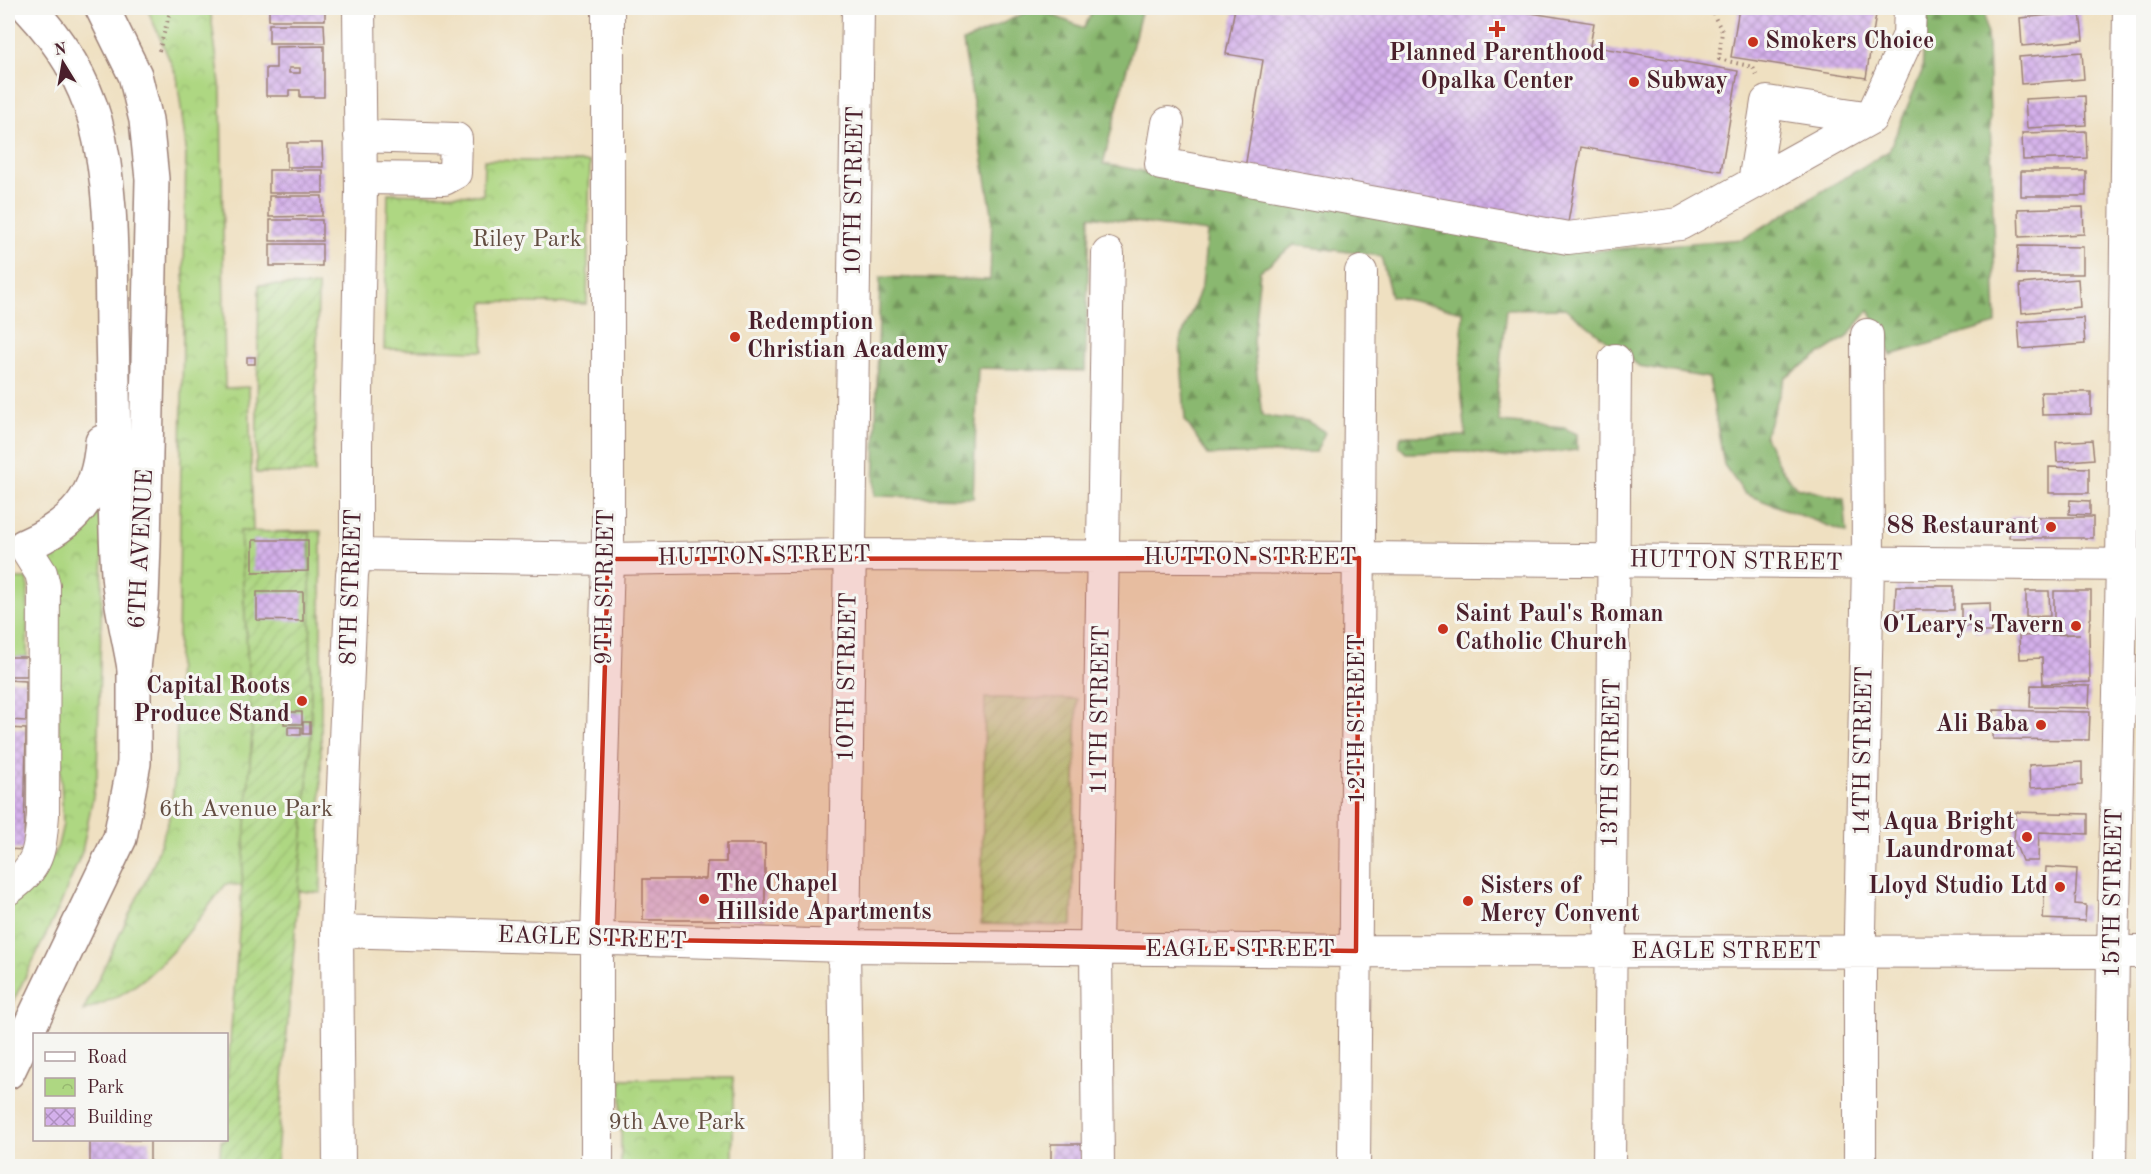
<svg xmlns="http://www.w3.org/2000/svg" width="2151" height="1174" font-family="'Old Standard TT',serif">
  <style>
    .grass { fill: #aed782; stroke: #7c7b56; stroke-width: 1.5 }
    .forest { fill: url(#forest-firs); stroke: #6a6c4e; stroke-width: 1.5 }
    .park { fill: url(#park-crowns); stroke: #7c7b56; stroke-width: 1.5 }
    .garden { fill: url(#garden-furrows); stroke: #7c7b56; stroke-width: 1.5 }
    .building { fill: url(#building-cross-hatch); fill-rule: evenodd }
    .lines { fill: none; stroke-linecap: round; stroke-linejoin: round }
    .minor-casing { stroke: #9c8076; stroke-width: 34 }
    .major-casing { stroke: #9c8076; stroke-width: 36 }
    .highway-casing { stroke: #9c8076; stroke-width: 36 }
    .path { stroke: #9c8076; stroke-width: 4; stroke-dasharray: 1.5 4.5; stroke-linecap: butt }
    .minor { stroke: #fff; stroke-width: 32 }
    .major { stroke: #fff; stroke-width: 33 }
    .highway { stroke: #fff; stroke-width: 33 }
    .marked { fill: #c8321e; fill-opacity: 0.2; stroke: #c8321e; stroke-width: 4.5; stroke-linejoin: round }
    .poi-dot { fill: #c8321e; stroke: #f6f6f2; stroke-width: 2 }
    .labels { text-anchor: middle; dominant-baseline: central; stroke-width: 6; stroke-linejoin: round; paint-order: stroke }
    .poi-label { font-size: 24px; font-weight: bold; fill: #4a1f2b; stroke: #f6f6f2; text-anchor: start }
    .street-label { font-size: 24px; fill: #4a1f2b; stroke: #f6f6f2 }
    .park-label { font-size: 24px; fill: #634d41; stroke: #f6f6f2 }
  </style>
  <defs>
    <pattern id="forest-firs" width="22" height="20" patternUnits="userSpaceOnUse" patternTransform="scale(1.5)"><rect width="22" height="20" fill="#8ab870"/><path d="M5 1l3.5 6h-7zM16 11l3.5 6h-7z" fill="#73955c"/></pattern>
    <pattern id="park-crowns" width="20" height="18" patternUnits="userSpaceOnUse" patternTransform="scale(1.5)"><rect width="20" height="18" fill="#aed782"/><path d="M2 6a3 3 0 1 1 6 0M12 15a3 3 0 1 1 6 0" fill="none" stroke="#97b870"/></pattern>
    <pattern id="garden-furrows" width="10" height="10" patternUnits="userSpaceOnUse" patternTransform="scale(1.5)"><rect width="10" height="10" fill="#aed782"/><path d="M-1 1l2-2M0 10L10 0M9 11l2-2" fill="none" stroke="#97b870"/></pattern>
    <pattern id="building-cross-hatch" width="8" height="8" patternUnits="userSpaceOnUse" patternTransform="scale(1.5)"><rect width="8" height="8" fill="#d4b0eb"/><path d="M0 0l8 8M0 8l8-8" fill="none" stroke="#ae8fbf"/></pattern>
  </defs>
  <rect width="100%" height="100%" fill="#f6f6f2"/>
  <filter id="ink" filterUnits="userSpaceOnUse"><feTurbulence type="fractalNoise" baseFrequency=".0167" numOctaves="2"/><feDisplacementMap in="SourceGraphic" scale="12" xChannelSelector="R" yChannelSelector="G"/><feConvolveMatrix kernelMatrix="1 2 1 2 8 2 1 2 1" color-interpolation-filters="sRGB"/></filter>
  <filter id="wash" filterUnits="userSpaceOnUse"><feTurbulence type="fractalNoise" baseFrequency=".008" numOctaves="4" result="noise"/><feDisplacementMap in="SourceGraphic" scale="24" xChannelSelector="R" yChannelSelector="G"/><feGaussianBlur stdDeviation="1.35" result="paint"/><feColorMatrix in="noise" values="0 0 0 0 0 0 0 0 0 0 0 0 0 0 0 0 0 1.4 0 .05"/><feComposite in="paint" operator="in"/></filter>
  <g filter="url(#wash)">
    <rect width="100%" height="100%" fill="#efe0c1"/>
    <path class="grass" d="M8,579h20l-1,78h-19z"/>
    <path class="forest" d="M1035,8l49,20 10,-20h48l-39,156 488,87 152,-12 146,-88 33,-80 5,-63h57l4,38 8,278 -105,31 -22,-45 -22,27 -62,40 -20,60 15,30 16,20 48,12 3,34 -102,-39 -21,-29 -15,-87 -70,-12 -74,-58 -59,1 -9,84 3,29 64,6 13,6v16l-74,7 -37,-5 -60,1 -7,-7 2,-10h65l-6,-57 3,-67 -72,-16 -10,-40 -87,-11 -34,26 -7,70 9,75 45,5 18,11 -9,20 -108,3 -23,-35 -5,-79 22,-56 5,-53 -117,-16 -5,155 -107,-3 -5,130 -99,-2 6,-219 110,3 2,-67 -29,-171z"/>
    <path class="park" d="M147,8h63l11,83 4,297 24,-1 4,145 68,-1v362l-95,-9c-29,36 -60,84 -101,108 -12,8 -28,13 -42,19l70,-146 17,-49 6,-51 10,-617 -9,-71z
      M484,160l106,2 -3,142 -103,-2 -1,49 -99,-2 4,-156 95,2z
      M99,507l5,5 -7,264 -15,76 -23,56 -51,104v-112l35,-26 15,-28 5,-22 -11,-251 -7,-24z
      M733,1078v88h-112v-87z"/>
    <path class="garden" d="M259,285l59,1 -3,187h-59z
      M240,531l70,2 1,205 -35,428h-57l2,-26h5l1,-62 11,-135 14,-208z
      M985,698l92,1 -5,227 -91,-2z"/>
    <g id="blocks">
      <path class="building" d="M269,8h56v12h-56z
        M1235,8h265l94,15 -4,23 148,25 -17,100 -140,-24 -14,82 -323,-55 19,-114 -37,-6z
        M1739,8h138l-11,70 -135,-21z
        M2080,12l3,28 -61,6 -2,-28z
        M269,24h55l1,19h-56z
        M324,46v51h-24v-7h-11v6h-23v-28h10v-21zM289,68h11v5h-11z
        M2082,52l2,27 -63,5 -2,-27z
        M2085,96l1,29 -59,3 -2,-29z
        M2086,131l1,27 -64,2 -1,-27z
        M287,143h35l1,24h-36z
        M269,170h54v23h-54z
        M2021,171h65v25h-65z
        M269,196h53v20l-53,1z
        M2083,207l1,27 -65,3 -1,-28z
        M270,220h52v21h-52z
        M270,244h52v22h-52z
        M2018,246l65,1v27h-66z
        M2078,279l2,28 -58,6 -2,-29z
        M2083,318l2,26 -65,5 -2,-27z
        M247,357h8v7h-8z
        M2041,392h50v22l-49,1z
        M2092,440l2,19 -37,3 -1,-20z
        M2049,467l40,1v25h-40z
        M2070,500l20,1v14l-21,-1z
        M2010,517h83v21h-84z
        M253,540h55v31l-55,1z
        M1896,586h58v24h-59z
        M2026,591h23l1,25 -24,1z
        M2054,591h37v27l-1,1 -1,15 1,48 -47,2 -1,-26 -22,1 -1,-23 61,-2h-18l-1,-15h-7z
        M257,592h46v29l-46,-1z
        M1990,603l1,29h-16v-6l-14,1v-23z
        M8,657h19v19h-19z
        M8,680l18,1v40l-18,-1z
        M2031,685l59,1 -1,22 -59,-1z
        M1994,710l96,2 -1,28 -96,-1z
        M284,712h18v12h-18z
        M303,722h7v12h-7z
        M288,727h13v8h-13z
        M8,728l18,1 -2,121 -16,-1z
        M2082,762v23l-52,3 -1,-23z
        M2016,812l72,2v20l-49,-2 -1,29h-16l-8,-21z
        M726,844h39v76h-122v-41h63l1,-17h19z
        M2046,867l31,2 -2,35 11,1 -1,16 -42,-2z
        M90,1140h60v26h-60z
        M1051,1144h31v22h-31z"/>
    </g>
  </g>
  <g filter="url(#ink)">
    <use href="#blocks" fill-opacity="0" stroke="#9c8076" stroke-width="1.5"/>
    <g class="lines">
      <g class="minor-casing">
        <path id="minor" d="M1168,123l-7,41 407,74 112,-14 191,-106 38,-83 1,-27
          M360,136l96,3 -1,34 -11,6 -83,-1
          M1754,183l13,-81 104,16
          M356,555l252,4 241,-4 510,3 785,7
          M8,889c31,-21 32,-39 35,-74l1,-229 -3,-13 -17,-27
          M337,931l507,15 512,5 788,1
          M339,1166l-2,-235 15,-357 4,-19v-110l5,-255 -2,-182
          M597,1166v-227l11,-380v-551
          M847,1166l-3,-220 14,-938
          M1098,1166l-2,-217 12,-695
          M1354,1166l7,-894
          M1609,1166l6,-806
          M1860,1166v-235l8,-367 -1,-229
          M2110,1166l3,-214 9,-387 7,-557"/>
      </g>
      <g class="major-casing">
        <path id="major" d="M8,1072l112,-234 14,-75v-95l8,-69 2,-54 8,-366 -6,-59 -11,-45 -33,-67"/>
      </g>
      <g class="highway-casing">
        <path id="highway" d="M29,8c30,32 54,69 66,112 18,67 16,139 17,208 2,82 1,164 6,246 2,31 11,63 16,94
          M24,546c50,-22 74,-48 78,-104"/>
      </g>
      <path class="path" d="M1710,8l12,23 -3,28 34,8 4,11
        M159,51l12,-43"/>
      <use href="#minor" class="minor"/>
      <use href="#major" class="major"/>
      <use href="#highway" class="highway"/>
    </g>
  </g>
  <path class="marked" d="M1359,558l-3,393 -759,-12 11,-380z"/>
  <g class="poi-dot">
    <path d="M1494 20h6v6h6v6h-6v6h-6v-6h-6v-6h6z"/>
    <circle cx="1753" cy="42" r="6"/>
    <circle cx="1634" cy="82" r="6"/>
    <circle cx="735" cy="337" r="6"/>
    <circle cx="2051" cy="527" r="6"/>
    <circle cx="2076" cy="626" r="6"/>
    <circle cx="1443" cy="629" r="6"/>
    <circle cx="302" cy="701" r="6"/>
    <circle cx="2041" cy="725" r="6"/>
    <circle cx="2027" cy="837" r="6"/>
    <circle cx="2060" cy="887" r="6"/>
    <circle cx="704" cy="899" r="6"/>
    <circle cx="1468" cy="901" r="6"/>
  </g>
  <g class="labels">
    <g class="poi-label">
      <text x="1765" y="42">Smokers Choice</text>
      <text x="1497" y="54" text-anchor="middle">Planned Parenthood<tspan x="1497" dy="28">Opalka Center</tspan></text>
      <text x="1646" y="82">Subway</text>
      <text x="747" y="323">Redemption<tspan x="747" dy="28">Christian Academy</tspan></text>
      <text x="2039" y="527" text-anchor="end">88 Restaurant</text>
      <text x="1455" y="615">Saint Paul's Roman<tspan x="1455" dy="28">Catholic Church</tspan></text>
      <text x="2064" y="626" text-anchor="end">O'Leary's Tavern</text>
      <text x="290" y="687" text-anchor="end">Capital Roots<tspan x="290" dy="28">Produce Stand</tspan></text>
      <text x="2029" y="725" text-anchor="end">Ali Baba</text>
      <text x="2015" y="823" text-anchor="end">Aqua Bright<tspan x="2015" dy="28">Laundromat</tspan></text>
      <text x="716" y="885">The Chapel<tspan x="716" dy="28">Hillside Apartments</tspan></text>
      <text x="1480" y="887">Sisters of<tspan x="1480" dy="28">Mercy Convent</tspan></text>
      <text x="2048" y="887" text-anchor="end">Lloyd Studio Ltd</text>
    </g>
    <g class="street-label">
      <text transform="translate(855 191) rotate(-89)">10TH STREET</text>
      <text transform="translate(142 549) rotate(-87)">6TH AVENUE</text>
      <text transform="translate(764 557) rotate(-1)">HUTTON STREET</text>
      <text x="1250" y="558">HUTTON STREET</text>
      <text transform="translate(1736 562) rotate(1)">HUTTON STREET</text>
      <text transform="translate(352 587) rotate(-88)">8TH STREET</text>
      <text transform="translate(606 587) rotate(-89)">9TH STREET</text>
      <text transform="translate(848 677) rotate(-89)">10TH STREET</text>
      <text transform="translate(1101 710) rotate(-89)">11TH STREET</text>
      <text transform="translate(1358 719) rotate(-90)">12TH STREET</text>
      <text transform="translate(1864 751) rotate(-89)">14TH STREET</text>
      <text transform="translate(1612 763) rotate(-89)">13TH STREET</text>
      <text transform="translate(2114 893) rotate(-89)">15TH STREET</text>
      <text transform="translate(592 939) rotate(2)">EAGLE STREET</text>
      <text x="1240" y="950">EAGLE STREET</text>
      <text x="1726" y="952">EAGLE STREET</text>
    </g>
    <g class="park-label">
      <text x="527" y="240">Riley Park</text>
      <text x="246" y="810">6th Avenue Park</text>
      <text x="677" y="1123">9th Ave Park</text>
    </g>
  </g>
  <rect width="2151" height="1174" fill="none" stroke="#f6f6f2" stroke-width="30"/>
  <rect x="33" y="1033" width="195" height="108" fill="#f6f6f2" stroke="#b1a0a2" stroke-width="1.5"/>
  <rect x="45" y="1052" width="30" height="9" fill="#ffffff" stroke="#b1a0a2" stroke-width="1.5"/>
  <text x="87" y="1063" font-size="18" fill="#4a1f2b">Road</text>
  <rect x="45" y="1078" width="30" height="18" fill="url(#park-crowns)" stroke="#b1a0a2" stroke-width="1.5"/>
  <text x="87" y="1093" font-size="18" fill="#4a1f2b">Park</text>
  <rect x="45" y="1108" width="30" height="18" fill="url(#building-cross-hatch)" stroke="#b1a0a2" stroke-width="1.5"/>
  <text x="87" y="1123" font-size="18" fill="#4a1f2b">Building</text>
  <g transform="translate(63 63) rotate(349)" stroke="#f6f6f2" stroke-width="4.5" paint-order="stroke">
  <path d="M0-4.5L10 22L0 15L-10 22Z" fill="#4a1f2b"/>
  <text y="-9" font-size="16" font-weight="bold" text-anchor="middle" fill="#4a1f2b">N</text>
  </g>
</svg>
